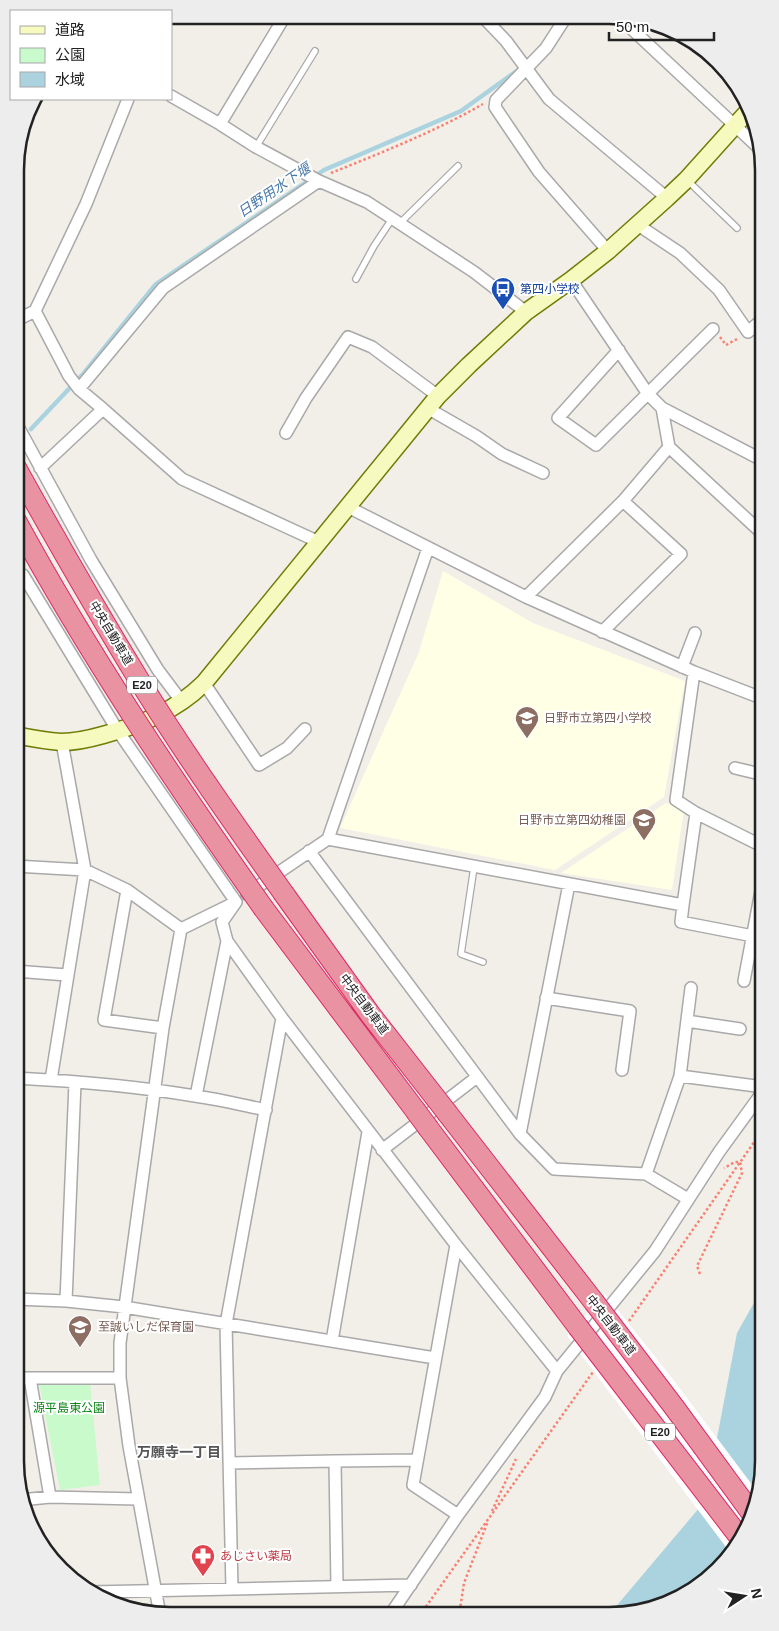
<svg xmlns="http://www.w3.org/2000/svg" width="779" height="1631" font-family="Arial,'Noto Sans JP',sans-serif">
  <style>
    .education { fill: #ffffe5 }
    .park { fill: #c8facc }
    .water { fill: #aad3df }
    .pier { fill: #fff }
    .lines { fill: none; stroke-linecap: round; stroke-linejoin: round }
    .stream { stroke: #aad3df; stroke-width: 4.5 }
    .service-casing { stroke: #a9a9a9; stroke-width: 8 }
    .minor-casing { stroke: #a9a9a9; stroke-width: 14 }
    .secondary-casing { stroke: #707d05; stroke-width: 19 }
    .motorway-casing { stroke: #dc2a67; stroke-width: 22 }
    .path { stroke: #fa8072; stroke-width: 2.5; stroke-dasharray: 2.5 2.5; stroke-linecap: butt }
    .service { stroke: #fff; stroke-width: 5.5 }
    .minor { stroke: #fff; stroke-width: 11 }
    .secondary { stroke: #f7fabf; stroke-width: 16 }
    .motorway { stroke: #e892a2; stroke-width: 20 }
    .motorway-bridge-casing { stroke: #dc2a67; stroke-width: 22; stroke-linecap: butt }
    .motorway-bridge { stroke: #e892a2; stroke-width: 20 }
    .labels { text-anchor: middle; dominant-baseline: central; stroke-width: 4; stroke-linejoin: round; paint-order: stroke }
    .shield { fill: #fff; stroke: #646464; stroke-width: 1 }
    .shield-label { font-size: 11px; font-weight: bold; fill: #222 }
    .transit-label { font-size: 12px; fill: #164399; stroke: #fff; text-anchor: start }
    .street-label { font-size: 12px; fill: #222; stroke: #fff }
    .education-label { font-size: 12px; fill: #785e54; stroke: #fff; text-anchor: start }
    .park-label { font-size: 12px; fill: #0c8416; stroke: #fff }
    .health-label { font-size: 12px; fill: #be3a42; stroke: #fff; text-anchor: start }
    .water-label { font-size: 14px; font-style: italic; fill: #4a7aab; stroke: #fff }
    .neighbourhood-label { font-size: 14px; font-weight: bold; fill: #555; stroke: #fff }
    .rim { fill: none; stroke: #222; stroke-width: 2.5 }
  </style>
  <rect width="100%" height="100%" fill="#f2efe9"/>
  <path class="education" d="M443,571l90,52 152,58 -21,116 -109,73 -215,-42 79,-176z
    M666,803l18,6 -12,81 -111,-17z"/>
  <path class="park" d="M90,1382l10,103 -40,5 -21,-107z"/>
  <path class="water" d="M764,1285v186l-8,40 -24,45 -37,34 -36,18 -51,8 97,-115 32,-168z"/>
  <path class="pier" d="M605,1294l67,84 87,116 -3,17 -24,44 -165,-219z"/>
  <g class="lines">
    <path class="stream" d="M31,429l53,-56 72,-89 168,-114 137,-59 57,-41"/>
    <g class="service-casing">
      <path id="service" d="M256,147l59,-96
        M688,181l49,47
        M400,223l58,-57
        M356,279l18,-33 18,-27
        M474,867l-13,87 22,8"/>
    </g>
    <g class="minor-casing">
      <path id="minor" d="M483,17l23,24 43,58 118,99
        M566,17l-20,31 -50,52 -1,7 44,65 69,79
        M620,18l141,132
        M171,96l49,28 36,23 63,34 48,21 107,70 52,40
        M220,124l65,-108
        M638,225l42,28 39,37 29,42 16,-14
        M571,280l77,114 14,14 7,39 95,88
        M35,311l34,65 10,13 24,20 79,70 137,63
        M15,321l20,-10 51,-107 42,-105
        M619,350l-61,68 38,27 117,-116
        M79,389l84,-101 156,-107
        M662,408l102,53
        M429,409l47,27 26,18 41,19
        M15,421l76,139 67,110 24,32
        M286,433l20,-35 42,-61 24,10 66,49
        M40,468l63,-59
        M348,507l178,90 168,75 70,27
        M15,574l8,1 95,156 118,171 -14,20 5,19 55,77 174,227 101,126
        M526,597l97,-96 46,-54
        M602,632l79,-78 -58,-53
        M682,667l13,-34
        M694,672l-18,128 20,13 68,34
        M204,683l55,82 28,-17 18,-19
        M735,768l29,7
        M328,839l355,66 13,-92
        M309,851l211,283 34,35 92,5 42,25
        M15,866l70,4 42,20 54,39
        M127,890l-23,130 59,8
        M247,894l81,-55 100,-291
        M683,905l-2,17 72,14
        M181,929l53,-26
        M15,971l52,4
        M744,981l20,-106
        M546,998l84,13 -8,59
        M687,1021l53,8
        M680,1076l84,11
        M15,1078c60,3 120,8 180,18 23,3 47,9 71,14
        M51,1080l34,-210 -23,-128
        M196,1096l31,-155
        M520,1134l49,-250
        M382,1150l95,-73
        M646,1174l34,-98 11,-88
        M456,1245l-43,240 45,30
        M15,1299l51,2 58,6 311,51
        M66,1301l9,-218
        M332,1341l36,-209
        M15,1378h105
        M30,1378l20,119
        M335,1461l82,-1
        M229,1463l106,-2 2,125
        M21,1500l29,-3 88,2
        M232,1589l-6,-265 56,-306
        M91,1592l320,-7
        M160,1615l-31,-169 -9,-68v-35l43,-315 18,-99
        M390,1615l68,-100 87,-118 12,-26 98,-120 64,-99 45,-62"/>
    </g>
    <g class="secondary-casing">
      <path id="secondary" d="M15,735c15,3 31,6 46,7 14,0 28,-3 42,-7 37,-10 73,-24 101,-52l234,-287 31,-31 57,-53 45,-32 37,-29 59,-53 19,-18 63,-70"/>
    </g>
    <g class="motorway-casing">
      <path id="motorway" d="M284,894l86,120 64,82
        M264,909l151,201
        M448,1114l146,188
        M429,1129l149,198"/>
    </g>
    <path class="path" d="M331,173c50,-20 105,-42 152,-69
      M720,337l6,8 13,-7
      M700,1274l-3,-8 45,-93 -2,-11h-5l-11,6
      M629,1321l135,-193
      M492,1511l24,-52
      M420,1615l173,-243
      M459,1616l5,-33 24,-62"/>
    <use href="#service" class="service"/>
    <use href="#minor" class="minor"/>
    <use href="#secondary" class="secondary"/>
    <use href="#motorway" class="motorway"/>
    <g class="motorway-bridge-casing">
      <path id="motorway-bridge" d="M15,466c41,74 83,147 127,219 44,71 93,140 142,209
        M15,519c74,136 160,264 249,390
        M434,1096l14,18
        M415,1110l14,19
        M594,1302l80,105 79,108
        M578,1327l163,212"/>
    </g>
    <use href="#motorway-bridge" class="motorway-bridge"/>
  </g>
  <defs>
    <g id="bus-pin" transform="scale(1.25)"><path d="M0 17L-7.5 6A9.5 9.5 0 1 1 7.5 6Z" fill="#1a4fb4" stroke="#fff"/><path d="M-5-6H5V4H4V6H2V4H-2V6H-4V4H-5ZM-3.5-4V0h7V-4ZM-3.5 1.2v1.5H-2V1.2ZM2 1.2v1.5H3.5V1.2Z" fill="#fff"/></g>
    <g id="school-pin" transform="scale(1.25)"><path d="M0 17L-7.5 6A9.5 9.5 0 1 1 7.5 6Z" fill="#8d6e63" stroke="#fff"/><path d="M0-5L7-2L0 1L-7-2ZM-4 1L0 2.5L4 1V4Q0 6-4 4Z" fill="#fff"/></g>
    <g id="pharmacy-pin" transform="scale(1.25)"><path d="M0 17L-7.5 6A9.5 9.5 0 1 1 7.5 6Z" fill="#e0444e" stroke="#fff"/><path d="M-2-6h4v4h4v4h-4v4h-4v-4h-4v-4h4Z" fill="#fff"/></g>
  </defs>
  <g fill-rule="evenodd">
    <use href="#bus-pin" x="503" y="289"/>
    <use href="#school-pin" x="527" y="718"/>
    <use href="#school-pin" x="644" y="820"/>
    <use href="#school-pin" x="80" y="1327"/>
    <use href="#pharmacy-pin" x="203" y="1556"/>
  </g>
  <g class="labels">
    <g class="shield">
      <rect x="127" y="676.5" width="30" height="17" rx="4"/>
      <rect x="645" y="1423.5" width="30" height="17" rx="4"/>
    </g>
    <g class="shield-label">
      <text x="142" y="685">E20</text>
      <text x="660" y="1432">E20</text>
    </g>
    <g class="transit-label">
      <text x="520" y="289">第四小学校</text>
    </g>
    <g class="street-label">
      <text transform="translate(111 633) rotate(59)">中央自動車道</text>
      <text transform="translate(364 1004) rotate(53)">中央自動車道</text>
      <text transform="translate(611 1325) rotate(52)">中央自動車道</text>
    </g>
    <g class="education-label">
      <text x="544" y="718">日野市立第四小学校</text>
      <text x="626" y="820" text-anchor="end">日野市立第四幼稚園</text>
      <text x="98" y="1327">至誠いしだ保育園</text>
    </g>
    <g class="park-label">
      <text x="69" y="1408">源平島東公園</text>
    </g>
    <g class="health-label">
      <text x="220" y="1556">あじさい薬局</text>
    </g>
    <g class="water-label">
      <text transform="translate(274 190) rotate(-34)">日野用水下堰</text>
    </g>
    <g class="neighbourhood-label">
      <text x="179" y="1452">万願寺一丁目</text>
    </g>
  </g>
  <path d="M0 0H779V1631H0ZM170 24H609A146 146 0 0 1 755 170V1461A146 146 0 0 1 609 1607H170A146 146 0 0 1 24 1461V170A146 146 0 0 1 170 24Z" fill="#ededed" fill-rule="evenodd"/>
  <path class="rim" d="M170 24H609A146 146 0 0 1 755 170V1461A146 146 0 0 1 609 1607H170A146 146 0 0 1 24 1461V170A146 146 0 0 1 170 24Z"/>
  <rect x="10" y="10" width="162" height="90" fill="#ffffff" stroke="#a7a7a7"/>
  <rect x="20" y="26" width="25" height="8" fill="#f7fabf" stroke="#a7a7a7"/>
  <text x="55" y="35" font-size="15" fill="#222222">道路</text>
  <rect x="20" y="48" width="25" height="15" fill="#c8facc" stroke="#a7a7a7"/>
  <text x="55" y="60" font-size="15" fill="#222222">公園</text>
  <rect x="20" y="72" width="25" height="15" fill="#aad3df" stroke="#a7a7a7"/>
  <text x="55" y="85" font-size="15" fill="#222222">水域</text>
  <g transform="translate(744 1596) rotate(78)" stroke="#ffffff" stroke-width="4" paint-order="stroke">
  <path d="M0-4L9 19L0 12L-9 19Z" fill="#222222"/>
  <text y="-8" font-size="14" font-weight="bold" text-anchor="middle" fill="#222222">N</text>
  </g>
  <path d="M609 32v8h105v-8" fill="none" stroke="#222222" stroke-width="2.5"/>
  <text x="616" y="32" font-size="15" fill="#222222" stroke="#ffffff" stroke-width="4" paint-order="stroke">50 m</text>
</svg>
